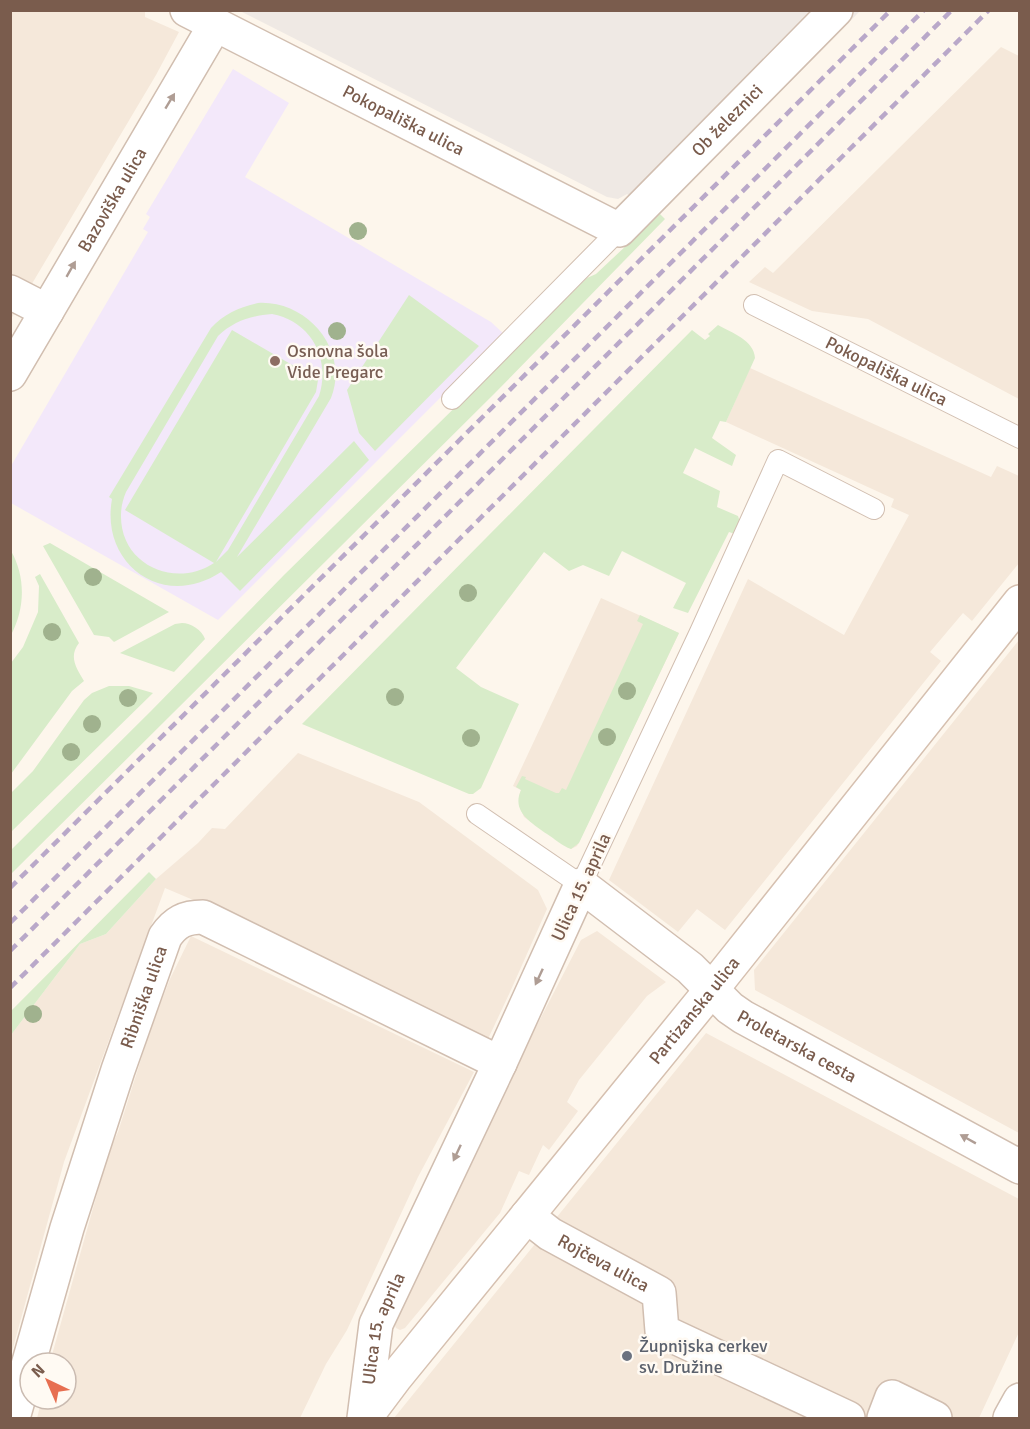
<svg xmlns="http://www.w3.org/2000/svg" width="1030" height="1429" font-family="Signika,sans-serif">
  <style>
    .residential { fill: #f5e8da }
    .industrial { fill: #efe9e4 }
    .education { fill: #f3e8fa }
    .green { fill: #d8ecc9; fill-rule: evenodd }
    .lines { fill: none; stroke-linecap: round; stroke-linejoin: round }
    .lane-casing { stroke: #d1beb0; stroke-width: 22 }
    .street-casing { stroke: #d1beb0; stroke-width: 36 }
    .secondary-casing { stroke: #d6c0b0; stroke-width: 36 }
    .lane { stroke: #fff; stroke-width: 20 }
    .street { stroke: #fff; stroke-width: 33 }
    .secondary { stroke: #fff; stroke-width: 33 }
    .rail { stroke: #b9a8c9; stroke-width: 4.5; stroke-dasharray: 9 6; stroke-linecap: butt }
    .tree { fill: #a0b28e }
    .oneway { fill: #af9d94 }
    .education-dot { fill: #8d6e63; stroke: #fffaf3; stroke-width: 2 }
    .worship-dot { fill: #6b7280; stroke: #fffaf3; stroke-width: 2 }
    .labels { text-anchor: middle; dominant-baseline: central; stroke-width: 5; stroke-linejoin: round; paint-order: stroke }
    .street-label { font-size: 18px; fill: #7a5c4d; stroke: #fffaf3 }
    .education-label { font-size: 18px; fill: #785e54; stroke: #fffaf3; text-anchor: start }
    .worship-label { font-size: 18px; fill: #5b616d; stroke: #fffaf3; text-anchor: start }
  </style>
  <rect width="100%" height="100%" fill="#fdf6ec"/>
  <path class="residential" d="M11,11h132l2,1v5l34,15 -23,43 -145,244z
    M1001,47l18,9v343l-151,-80 -56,-8 -63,-29 16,-15 8,6z
    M750,368l241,109 6,-11 22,10v87l-47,58 -9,-8 -33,39 11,9 -216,269 -28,-21 -19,23 -69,-52 139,-301 96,56 65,-120 -18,-8 3,-8 -168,-77z
    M601,598l78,35 -102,213 -6,3 -47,-32 -5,-12v-9l2,-6 -8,-4z
    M1019,640v493l-264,-143 -1,-20z
    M298,753l121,49 119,88 9,19 -37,83 -22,47 -281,-136 -2,2 -40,-17 -101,274 -53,193v-320l69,-91 26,-10 50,-55 42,-36 14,-15 13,1z
    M597,931l69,51 -19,14 -68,84 -12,22 11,9 -29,39 -6,-5 -14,30 -10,-4 -19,42 -95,115 -5,2 -4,-2 -3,-7 95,-201 93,-180z
    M191,936l283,136 -56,105 -71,153 -21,34 -26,54h-263l5,-19h24v-36l-16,-1 59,-211 9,-19 34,-107 18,-46z
    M706,1033l313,166v133l-40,86h-585z"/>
  <path class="industrial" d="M240,11h620l-200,203 -33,-20 -9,5 -11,-2z"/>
  <path class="education" d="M233,69l56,34 -44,74 246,145 13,12 -286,286 -207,-117v-37l137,-234 -5,-3 7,-12 -4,-3z"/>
  <path class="green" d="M660,214l5,5 -171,175 -483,480v-24l140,-139 133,-136 303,-297 9,-4z
    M409,295l70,51 -104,105 -16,-18 -12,-43z
    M258,303c49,-3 92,47 73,95l-94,159 117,-116 15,19 -129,131 -19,-19c-57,38 -121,-7 -109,-73l-3,-2 102,-169c13,-14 28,-21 47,-25zM272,314c39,7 59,45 47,82l-91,154 -12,12 100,-170 2,-12 -86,-50 -107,180 89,53c-39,26 -94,2 -93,-48 0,-8 2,-16 5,-23l92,-156c16,-15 32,-20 54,-22z
    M718,325c14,8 36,15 37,33l-29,64 -6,-1 -8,17 24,17 -4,11 -37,-18 -12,25 37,18 -3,16 21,9 2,6 -5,12 -6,-2 -41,81 -15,-5 13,-25 -64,-32 -13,25 -26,-11 -14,6 -25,-19 -88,116 25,19 38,17 -38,84 -8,6h-4l-167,-70 390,-394 13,10 5,-4 -2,-2z
    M50,543l119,69 -55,30 -5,-5 -15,-2 -51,-89z
    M11,551c15,26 14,58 0,84z
    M40,574l39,69c-11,14 -2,26 5,38l-12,10 -61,83v-111l12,-16 15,-35 1,-26 -4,-9z
    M640,615l39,18 -100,210 -8,6c-9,-3 -16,-10 -24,-15 -15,-11 -36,-22 -26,-44l-5,-3 6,-11 4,1 -1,2 31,14h3l3,-5 4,2 77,-166 -6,-3z
    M182,623c9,0 20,7 23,16l-31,33 -54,-19 55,-29z
    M109,686h20l24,7 -142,139v-39l22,-22 51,-71 8,-7z
    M149,872l7,7 -50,55 -26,10 -69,91v-24z"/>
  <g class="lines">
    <g class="lane-casing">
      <g id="lane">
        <path id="s1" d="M754,305l266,133"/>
        <path d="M452,399l167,-169"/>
        <path d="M477,814l104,71 119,-253 78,-172 96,49"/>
      </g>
    </g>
    <g class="street-casing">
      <g id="street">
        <path id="s2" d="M187,10l432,220 217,-220"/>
        <path d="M10,292l37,19"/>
        <path id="s3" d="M10,374l205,-349"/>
        <path id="s4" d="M527,1216l23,18 109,59 3,38 186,87"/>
        <path id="s5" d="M13,1418l54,-190 51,-158 47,-133c10,-15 20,-20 38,-20l297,146"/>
        <path id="s6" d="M364,1418l12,-94 124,-261 81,-178 109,83 40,40 13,9 277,150"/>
        <path d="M884,1418l8,-21 43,21"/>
        <path d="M1010,1418l10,-18"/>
      </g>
    </g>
    <g class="secondary-casing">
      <g id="secondary">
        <path id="s7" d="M365,1418l30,-40 317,-389 308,-387"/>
      </g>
    </g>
    <use href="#lane" class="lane"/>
    <use href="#street" class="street"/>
    <use href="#secondary" class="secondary"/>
    <path class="rail" d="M10,888l881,-878
      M10,923l914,-913
      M10,951l942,-941
      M10,988l979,-978"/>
  </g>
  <g class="tree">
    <circle cx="358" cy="231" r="9"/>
    <circle cx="337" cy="331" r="9"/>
    <circle cx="93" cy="577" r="9"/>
    <circle cx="468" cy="593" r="9"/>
    <circle cx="52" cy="632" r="9"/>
    <circle cx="627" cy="691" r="9"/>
    <circle cx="395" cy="697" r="9"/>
    <circle cx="128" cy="698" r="9"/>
    <circle cx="92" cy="724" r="9"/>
    <circle cx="607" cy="737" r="9"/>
    <circle cx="471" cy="738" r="9"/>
    <circle cx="71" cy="752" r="9"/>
    <circle cx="33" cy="1014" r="9"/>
  </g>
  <defs><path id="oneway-solid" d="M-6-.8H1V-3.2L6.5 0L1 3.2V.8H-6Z" transform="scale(1.5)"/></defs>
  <g class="oneway">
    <use href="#oneway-solid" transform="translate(170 101) rotate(-59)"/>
    <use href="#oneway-solid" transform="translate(71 269) rotate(-60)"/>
    <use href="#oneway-solid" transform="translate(539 977) rotate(115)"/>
    <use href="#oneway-solid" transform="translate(968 1139) rotate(-151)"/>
    <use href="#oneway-solid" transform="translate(457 1153) rotate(115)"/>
  </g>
  <circle class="education-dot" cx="275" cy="361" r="6"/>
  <circle class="worship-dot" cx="627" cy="1356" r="6"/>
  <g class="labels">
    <g class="street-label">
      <text stroke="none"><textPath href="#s2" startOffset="243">Pokopališka ulica</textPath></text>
      <text stroke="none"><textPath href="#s2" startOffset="639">Ob železnici</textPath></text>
      <text stroke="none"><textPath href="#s3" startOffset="202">Bazoviška ulica</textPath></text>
      <text stroke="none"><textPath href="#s1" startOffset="148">Pokopališka ulica</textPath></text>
      <text transform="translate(581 887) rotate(-65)">Ulica 15. aprila</text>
      <text stroke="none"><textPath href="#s5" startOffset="441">Ribniška ulica</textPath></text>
      <text stroke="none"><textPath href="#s7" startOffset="524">Partizanska ulica</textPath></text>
      <text stroke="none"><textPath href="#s6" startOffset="850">Proletarska cesta</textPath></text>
      <text stroke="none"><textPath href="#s4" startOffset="90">Rojčeva ulica</textPath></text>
      <text stroke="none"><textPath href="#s6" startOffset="92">Ulica 15. aprila</textPath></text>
    </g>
    <g class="education-label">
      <text x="287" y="351">Osnovna šola<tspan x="287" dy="21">Vide Pregarc</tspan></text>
    </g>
    <g class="worship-label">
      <text x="639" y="1346">Župnijska cerkev<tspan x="639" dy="21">sv. Družine</tspan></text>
    </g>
  </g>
  <rect width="1030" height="1429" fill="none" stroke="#7a5c4d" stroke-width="24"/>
  <g transform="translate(48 1381) rotate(316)"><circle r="28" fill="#fffaf3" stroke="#cabbb1" stroke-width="1.5"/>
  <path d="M0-4.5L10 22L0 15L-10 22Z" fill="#e76f51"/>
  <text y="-9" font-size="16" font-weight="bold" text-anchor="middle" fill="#7a5c4d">N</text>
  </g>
</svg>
